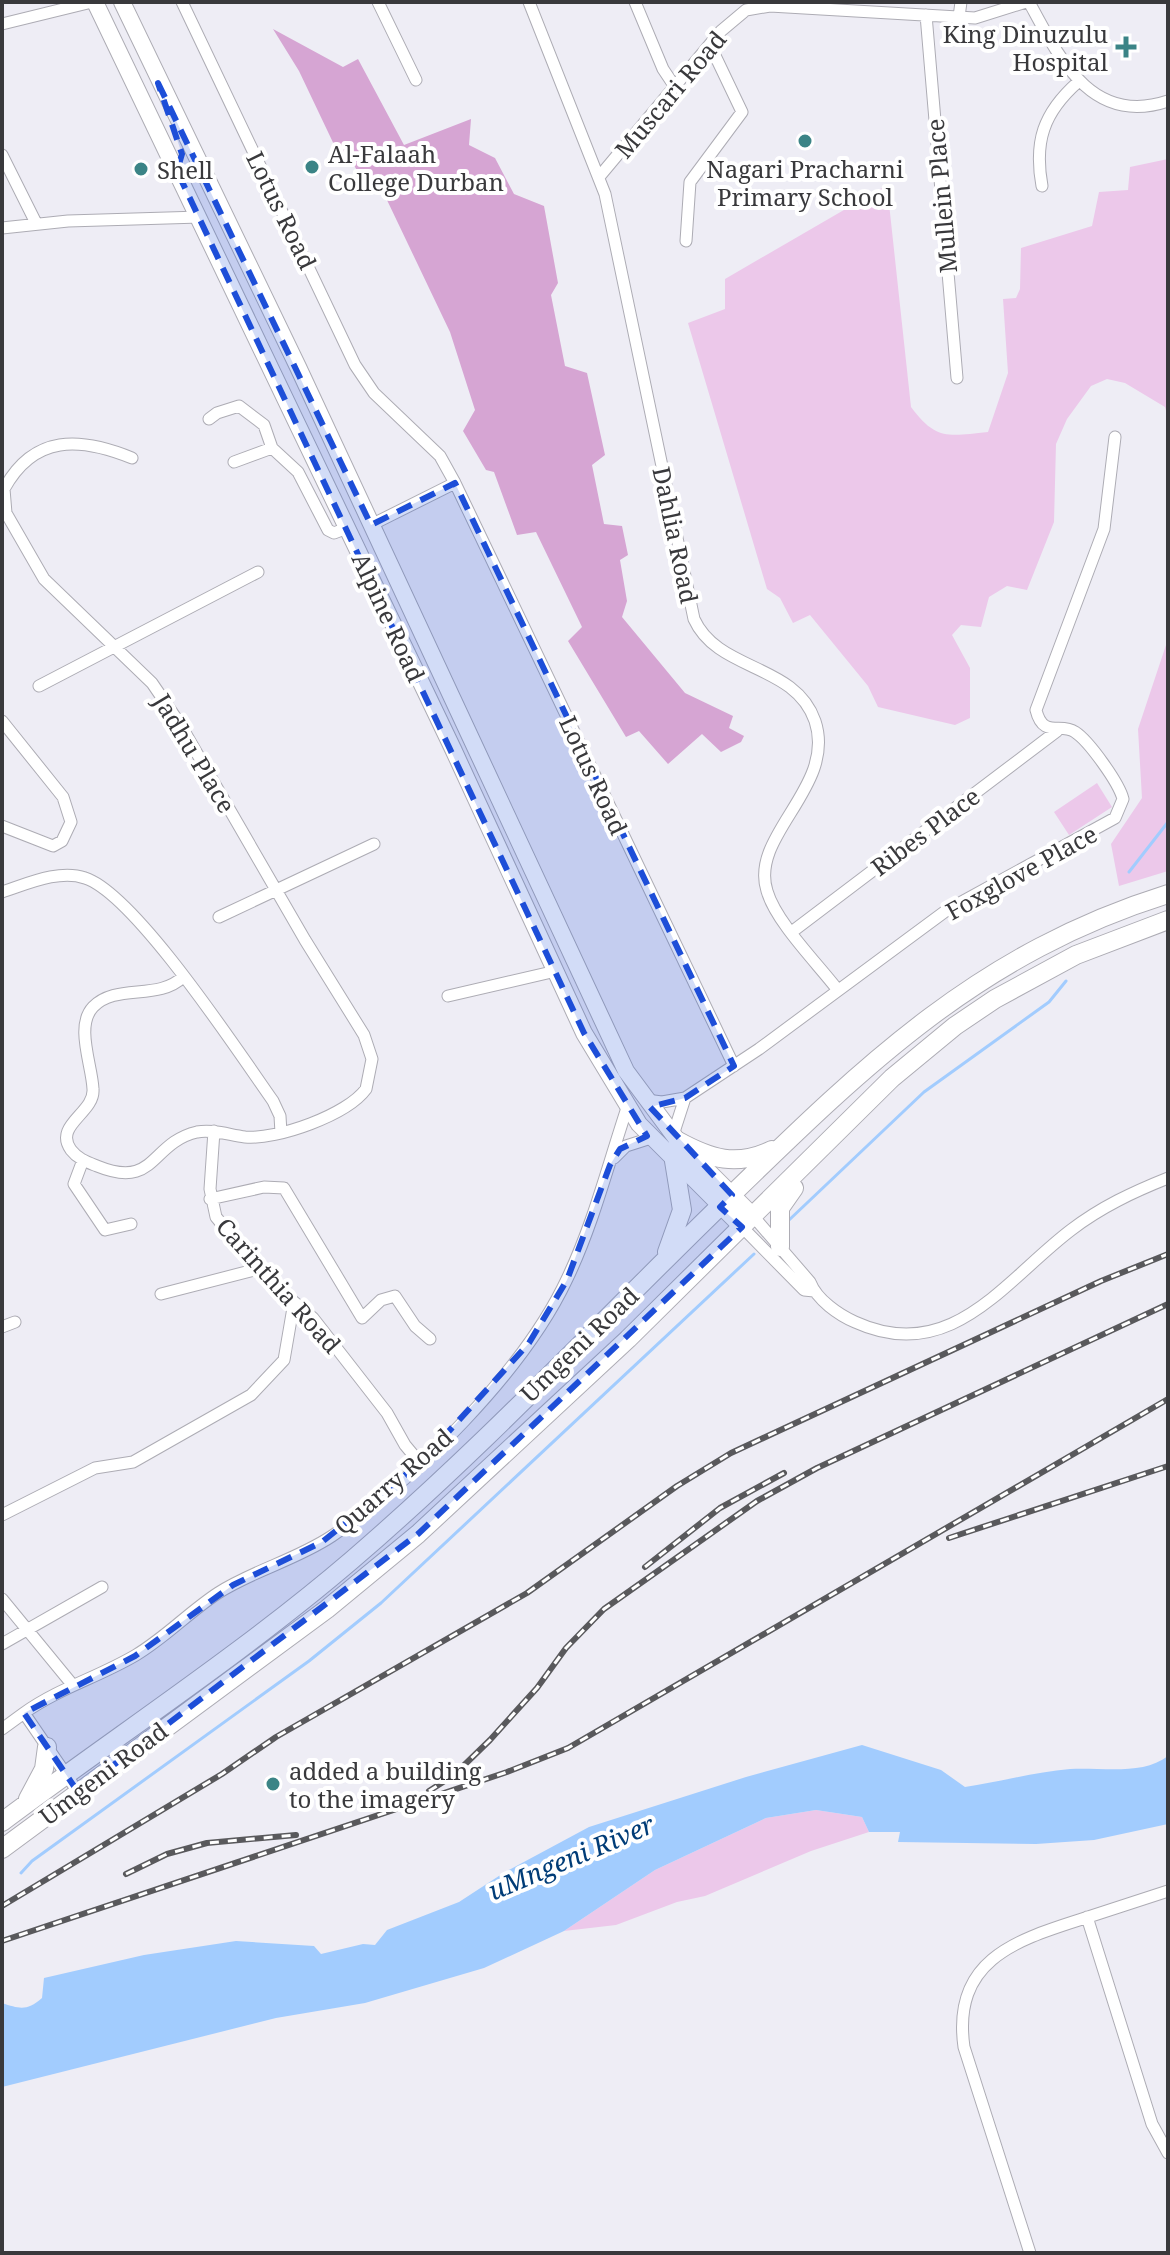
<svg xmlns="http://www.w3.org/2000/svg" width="1170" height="2255" font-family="'Noto Serif',serif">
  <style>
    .green { fill: #ecc8ea }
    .forest { fill: #d6a5d3 }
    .water { fill: #a2ccfe }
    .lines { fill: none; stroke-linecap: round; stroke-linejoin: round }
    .stream { stroke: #a2ccfe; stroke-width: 3 }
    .minor-casing { stroke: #adacb4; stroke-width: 13 }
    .secondary-casing { stroke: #adacb4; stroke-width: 18 }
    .trunk-casing { stroke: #adacb4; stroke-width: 20 }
    .minor { stroke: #fff; stroke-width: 11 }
    .secondary { stroke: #fff; stroke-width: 16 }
    .trunk { stroke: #fff; stroke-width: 18 }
    .rail-casing { stroke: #59595c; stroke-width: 6 }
    .rail { stroke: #fff; stroke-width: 3; stroke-dasharray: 9; stroke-linecap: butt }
    .marked { fill: #1d4ed8; fill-opacity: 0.2; stroke: #1d4ed8; stroke-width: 6; stroke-dasharray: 16 10; stroke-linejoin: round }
    .poi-dot { fill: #3b8486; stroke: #fff; stroke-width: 3 }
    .labels { text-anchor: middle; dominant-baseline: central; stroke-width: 8; stroke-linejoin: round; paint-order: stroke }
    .poi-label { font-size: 24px; fill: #39393c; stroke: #fff; text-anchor: start }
    .street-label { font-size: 24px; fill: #39393c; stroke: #fff }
    .water-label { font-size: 26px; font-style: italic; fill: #003c77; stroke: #fff }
  </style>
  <rect width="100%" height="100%" fill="#eeedf5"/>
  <path class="green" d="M1168,159v259l-3,-11 -40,-24 -18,-4 -16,7 -24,33 -11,25 -2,78 -27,68 -20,-4 -18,11 -8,30 -20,-2 -9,10 18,33v50l-15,7 -77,-18 -10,-21 -58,-71 -17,8 -13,-25 -13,-9 -79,-266 37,-14v-30l162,-94 24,222c25,34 38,29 77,25l20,-59 -5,-74 13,-1 4,-9 1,-41 71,-22 7,-34 29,-2 2,-23z
    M1168,639v232l-49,15 -8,-42 31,-46 -4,-69z
    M1097,783l15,24 -43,28 -15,-23z
    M816,1810l46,7 7,15 -58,19 -106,45 -28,6 -61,23 -52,6 91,-61 111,-52z"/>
  <path class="forest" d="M273,29l70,38 15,-8 46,86 67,-26 -2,26 26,13 19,36 30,12 14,77 -7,12 14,71 22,7 18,82 -13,10 12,59 18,2 6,29 -8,5 7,41 -5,16 63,76 48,23 -4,12 15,8 -3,6 -20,10 -19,-18 -34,30 -29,-33 -13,6 -58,-96 14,-14 -46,-95 -19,3 -23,-63 -8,-2 -23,-39 12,-21 -25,-78 -74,-155 -15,1 -12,-22 -11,-3 -39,-82z"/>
  <path class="water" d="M862,1745l79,25 24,17c34,-5 70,-15 105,-18 31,-2 72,7 98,-13v68l-74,16 -58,4 -138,-2 2,-10h-31l-7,-15 -46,-7 -50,8 -111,52 -91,61 -80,37 -119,35 -89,15 -274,69v-84c18,6 25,8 40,-5l2,-20 100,-23 92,-14 78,5 7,8 42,-10 12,1 12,-15 72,-28 46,-30 84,-45 157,-50z"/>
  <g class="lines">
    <path class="stream" d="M1129,872l39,-50
      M788,1221l136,-129 125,-90 17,-21
      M21,1873l11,-12 277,-200 72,-58 373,-349"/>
    <g class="minor-casing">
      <path id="minor" d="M182,2l173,363 19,28 66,63 15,27 279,583
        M378,2l38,78
        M529,2l76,192 89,425c24,53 101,44 121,102 22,66 -66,114 -48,170 9,31 50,72 70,98
        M635,2l28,67 12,18
        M1029,2c30,55 62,125 139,99
        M926,15l31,363
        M959,17l2,-15
        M2,24l90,-22
        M2,155l34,68
        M599,177l122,-146 25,-21 24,-4 205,12 51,-16
        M1042,186c-8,-44 1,-73 36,-104
        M2,228l66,-7 132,-4
        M686,241l4,-59 52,-70 -32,-67
        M209,419l8,-6 22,-7 25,19 8,23 -38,14
        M272,448l26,24 30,58 6,3 13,-5
        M132,458c-52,-21 -98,-24 -128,31l2,24 38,66 108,104 28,41 125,216 59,95 8,24 -6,30c-19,26 -89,51 -121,48 -16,-2 -32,-8 -48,-5 -47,11 -41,58 -100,34 -10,-4 -19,-7 -26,-16 -18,-25 24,-37 22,-61 -1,-24 -18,-63 0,-82 23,-24 65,-6 90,-30
        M371,525l84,-42
        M39,686l219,-114
        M2,721l61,76 8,25 -9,19 -9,5 -51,-20
        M2,892c25,-8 57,-23 83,-14 50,16 154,175 188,223l7,15 1,17
        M219,917l155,-73
        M793,931l264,-200
        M448,996l108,-25
        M646,1100l16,2 23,-4 74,-49 188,-139 168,-92 8,-19c-4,-16 -34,-58 -48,-67 -14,-10 -32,7 -39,-22l68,-181 11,-92
        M214,1131l-4,58 6,28 51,62 46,39 74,95 18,32 15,18
        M673,1135l12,-37
        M614,1158l12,-12 25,-8
        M83,1160l-9,24 31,46 26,-6
        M210,1199l54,-12 20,1 78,130 19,-18 14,-4 20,30 15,13
        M753,1216l57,66c7,18 29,33 45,40 96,44 150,-42 216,-92 30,-23 62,-38 97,-52
        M742,1227l62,63 10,1
        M161,1294l97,-25
        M2,1327l13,-5
        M2,1515l93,-47 38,-6 118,-67 33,-35 10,-58
        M2,1599l69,84
        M2,1644l100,-57
        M2,1729l22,-16
        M78,1792l-54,-79c35,-25 75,-36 112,-58 30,-18 53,-43 82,-62 36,-23 78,-33 114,-57 83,-57 192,-165 235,-257 26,-54 41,-114 60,-171
        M1087,1917l65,207 16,29
        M1030,2253l-66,-206c-12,-85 49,-106 115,-127 30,-10 59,-19 89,-29"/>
    </g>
    <g class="secondary-casing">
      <path id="secondary" d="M95,2l358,747 131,284 55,91 103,103
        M122,2l176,365 328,704 52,70 75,75"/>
    </g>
    <g class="trunk-casing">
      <path id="trunk" d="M678,1141c33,18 58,26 94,9
        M780,1247v-39l14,-20
        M667,1252l15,-42 -8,-49
        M28,1799l16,-30 3,-22
        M2,1822c116,-87 239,-167 350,-262 127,-109 244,-233 364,-350 142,-138 257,-255 452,-316
        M2,1849l325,-240 91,-75 210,-195 264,-261 63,-52 40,-27 81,-44 92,-35"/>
    </g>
    <use href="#minor" class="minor"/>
    <use href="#secondary" class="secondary"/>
    <use href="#trunk" class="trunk"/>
    <g class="rail-casing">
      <path id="rail" d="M949,1538l219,-72
        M645,1567l75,-59 64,-35
        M429,1791l25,-16 36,-35 47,-52 29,-40 38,-39 153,-108 60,-33 351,-164
        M126,1874l41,-20 40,-11 89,-8
        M2,1906l220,-132 54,-37 251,-144 150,-107 54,-33 370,-172 67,-27
        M2,1941l505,-169 61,-24 600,-349"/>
    </g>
    <use href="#rail" class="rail"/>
  </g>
  <path class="marked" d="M158,83l213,442 84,-42 279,583 -49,32 -35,9 82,88 -12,12 22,20 -324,307 -340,258 -54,-79 111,-57 98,-71 89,-43 98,-79 109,-120 38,-63 43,-115 10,-16 27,-13 -63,-103 -407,-862 5,-17z"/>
  <g class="poi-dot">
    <path d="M1122 35h8v8h8v8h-8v8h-8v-8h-8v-8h8z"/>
    <circle cx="805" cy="141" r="8"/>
    <circle cx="312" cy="167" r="8"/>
    <circle cx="141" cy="169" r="8"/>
    <circle cx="273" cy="1784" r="8"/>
  </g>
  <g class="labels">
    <g class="poi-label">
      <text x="1108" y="33" text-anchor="end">King Dinuzulu<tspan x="1108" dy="28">Hospital</tspan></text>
      <text x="328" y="153">Al-Falaah<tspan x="328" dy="28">College Durban</tspan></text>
      <text x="805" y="168" text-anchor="middle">Nagari Pracharni<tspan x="805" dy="28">Primary School</tspan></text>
      <text x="157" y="169">Shell</text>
      <text x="289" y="1770">added a building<tspan x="289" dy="28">to the imagery</tspan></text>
    </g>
    <g class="street-label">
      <text transform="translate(670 94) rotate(-50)">Muscari Road</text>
      <text transform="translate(941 196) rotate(-95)">Mullein Place</text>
      <text transform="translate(282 210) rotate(64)">Lotus Road</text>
      <text transform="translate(676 535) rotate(78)">Dahlia Road</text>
      <text transform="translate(389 617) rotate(65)">Alpine Road</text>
      <text transform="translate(195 753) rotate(59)">Jadhu Place</text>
      <text transform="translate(594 775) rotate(65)">Lotus Road</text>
      <text transform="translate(925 831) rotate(-37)">Ribes Place</text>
      <text transform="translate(1021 872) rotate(-29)">Foxglove Place</text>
      <text transform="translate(279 1285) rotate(48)">Carinthia Road</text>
      <text transform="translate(579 1344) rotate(-44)">Umgeni Road</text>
      <text transform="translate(393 1481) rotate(-41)">Quarry Road</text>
      <text transform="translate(103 1773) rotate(-37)">Umgeni Road</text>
    </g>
    <g class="water-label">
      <text transform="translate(571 1857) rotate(-23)">uMngeni River</text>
    </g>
  </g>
  <rect width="1170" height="2255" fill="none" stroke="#39393c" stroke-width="8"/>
</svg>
